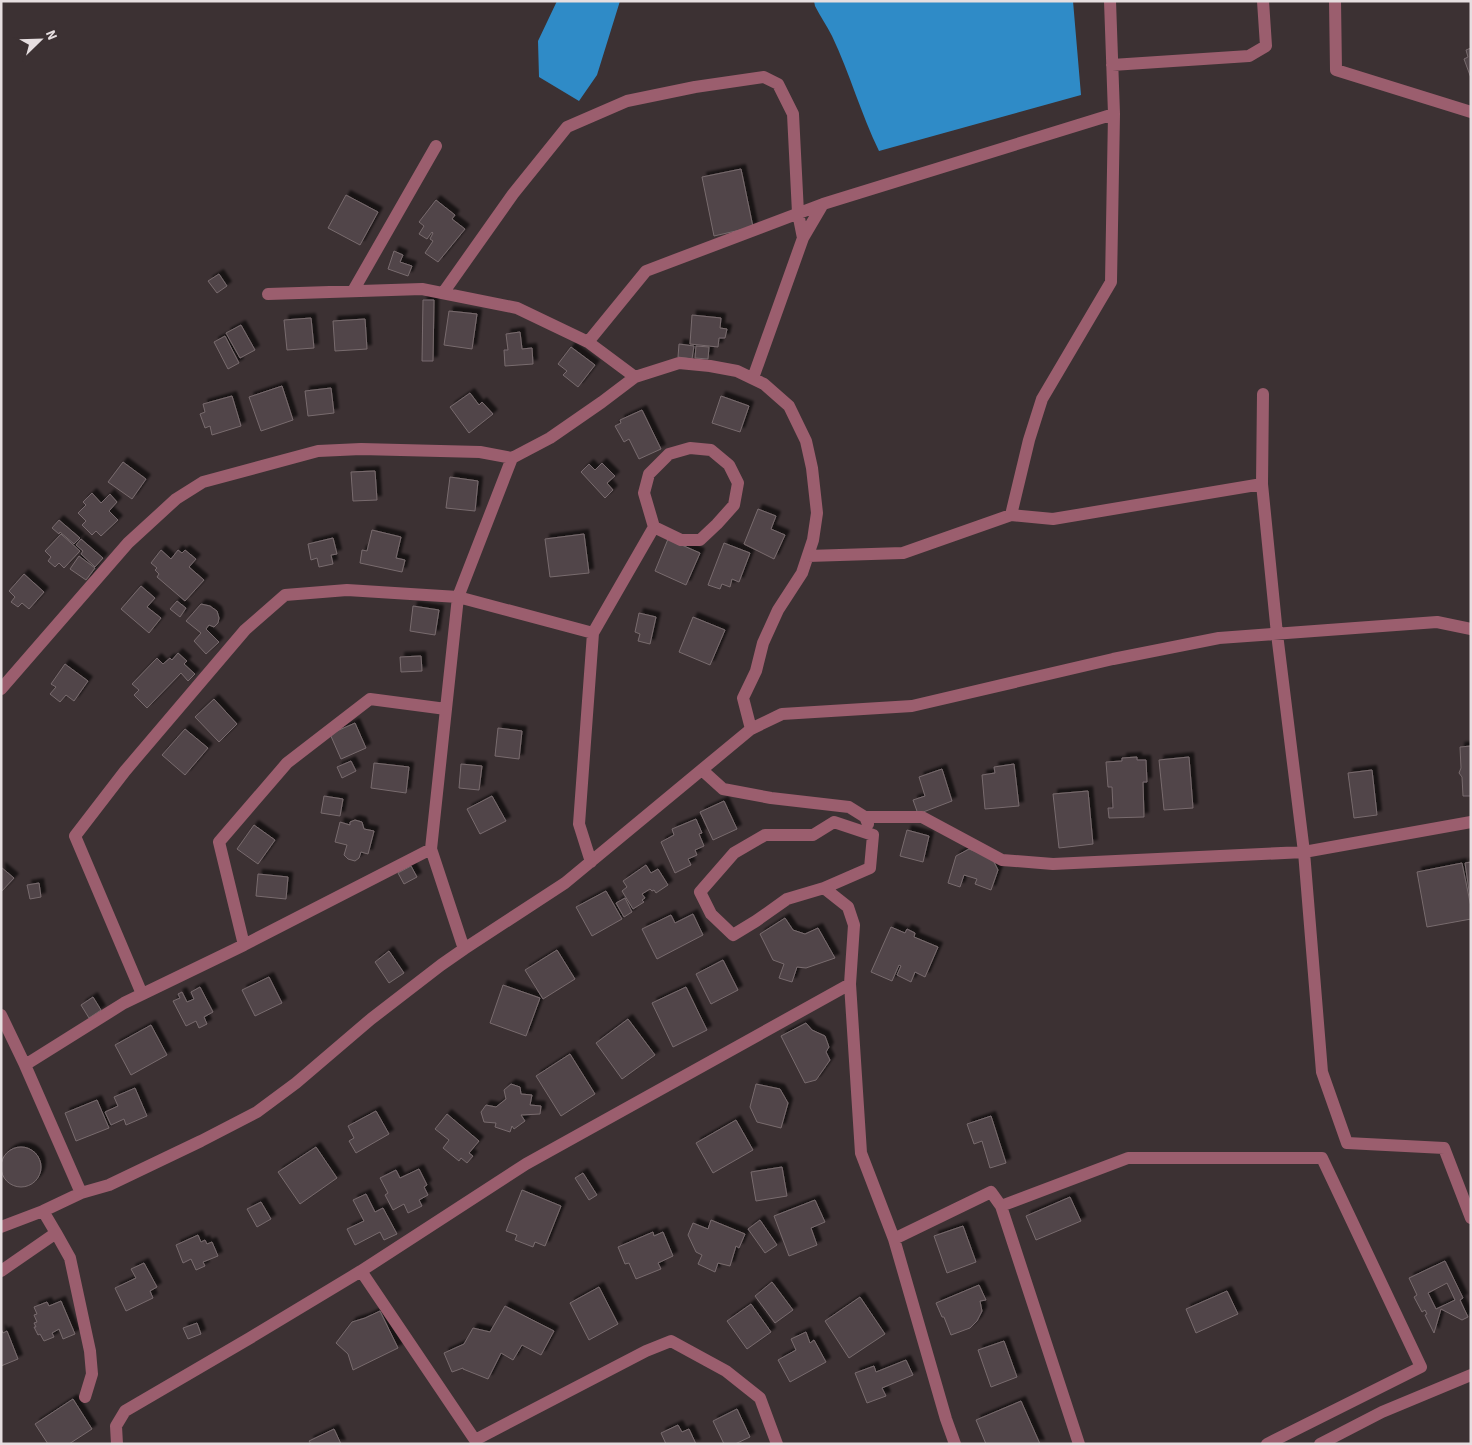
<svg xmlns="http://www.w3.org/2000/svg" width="1472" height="1445" font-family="'Source Sans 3',sans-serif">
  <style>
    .water { fill: #2f8bc7 }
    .building { fill: #514548; stroke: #786b6e; fill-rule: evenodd; filter: url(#shadow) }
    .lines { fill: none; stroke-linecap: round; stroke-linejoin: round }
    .minor { stroke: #9b5e6e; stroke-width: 12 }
  </style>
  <defs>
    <filter id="shadow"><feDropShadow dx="4.5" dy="-4.5" stdDeviation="1" flood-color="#0009"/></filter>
  </defs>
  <rect width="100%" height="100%" fill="#3c3133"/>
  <path class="water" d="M557,1h63l-23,74 -18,26 -40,-24 -1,-36z
    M814,1h259l8,94 -202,56c-18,-37 -29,-77 -47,-115 -5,-10 -12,-20 -17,-30z"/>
  <path class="building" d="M1471,48v30l-7,-19 4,-2 -2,-7z
    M741,169l12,58 -39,9 -12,-59z
    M346,195l32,17 -18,33 -32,-17z
    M436,200l19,15 -3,4 13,10 -27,33 -13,-9 8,-12 -3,-2 3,-6 -1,-1 -5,7 -8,-5 5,-8 -5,-4z
    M394,251l9,4 -3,7 12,4 -4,10 -20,-7z
    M219,274l8,12 -10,7 -9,-12z
    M423,300h11l-1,61h-11z
    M449,311l28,3 -5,35 -28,-4z
    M692,315l29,3 -1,10 7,1 -2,9h-6l-1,9 -28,-3z
    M311,318l3,30 -27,2 -3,-30z
    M365,319l2,30 -32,2 -2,-30z
    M241,325l14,25 -15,8 -14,-25z
    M520,332l2,17 10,-1 1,16 -28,2 -1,-16h4l-2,-16z
    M225,336l14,27 -11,6 -14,-27z
    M679,344l15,2 -2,13 -14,-2z
    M696,346l13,1 -1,12 -13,-1z
    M571,347l24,18 -17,22 -15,-12 4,-4 -9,-7z
    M282,386l11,34 -32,11 -12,-34z
    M331,388l3,25 -26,3 -3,-25z
    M470,393l9,12 3,-3 11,12 -24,19 -19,-26z
    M232,396l9,30 -29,9 -2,-9 -5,2 -5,-14 5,-2 -2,-8z
    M721,396l28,10 -9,26 -28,-9z
    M642,410l19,39 -22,10 -10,-20 -5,3 -9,-16 6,-3 -1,-3z
    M123,462l23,17 -14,20 -24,-17z
    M602,463l13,13 -8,7 6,7 -8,8 -24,-26 8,-8 6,6z
    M375,471l2,29 -24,1 -2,-29z
    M450,477l28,4 -3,30 -29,-3z
    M92,493l9,10 9,-9 7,8 -8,9 9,9 -17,16 -5,-5 -4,4 -10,-10 4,-4 -8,-8 8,-8 -3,-3z
    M758,509l18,7 -5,13 14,6 -11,24 -30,-15z
    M59,520l21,18 -6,6 -14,-12 -1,2 -7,-6z
    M372,530l29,7 -5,21 9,2 -3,12 -42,-9 2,-13 5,1z
    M61,534l19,17 -16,17 -5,-5 -4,4 -7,-6 3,-4 -6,-6z
    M584,534l5,39 -39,4 -5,-38z
    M333,538l4,16 -6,1 2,9 -14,3 -2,-9 -6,2 -3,-16z
    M81,539l22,19 -8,9 -14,-13 2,-3 -7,-6z
    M668,539l32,14 -14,32 -31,-14z
    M724,543l26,10 -11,29 -7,-3 -2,8 -8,-3 -2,5 -12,-4z
    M161,550l10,9 7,-9 4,3 3,-3 11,9 -7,8 15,13 -19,21 -28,-24 2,-3 -4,-4 2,-2 -6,-5z
    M79,556l16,12 -9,12 -16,-11z
    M24,574l20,18 -15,17 -7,-6 -4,4 -7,-5 4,-5 -6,-6z
    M141,586l14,12 -8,9 14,11 -12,15 -28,-24z
    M177,601l9,7 -6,9 -10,-8z
    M201,604l9,2 7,5 2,7 -1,5 -4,4 -5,-2 -3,4 13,13 -13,12 -12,-13 7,-8 -15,-12z
    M413,606l26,4 -4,25 -25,-4z
    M639,613l17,4 -6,27 -12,-3 2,-7 -5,-2z
    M693,617l32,13 -15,35 -31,-13z
    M178,653l9,8 -3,3 11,10 -7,7 -7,-8 -34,35 -13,-13 5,-5 -7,-6 25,-26 6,6 7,-6 2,2z
    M421,656l1,15 -21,1 -1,-15z
    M65,664l23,17 -14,20 -8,-6 -6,7 -10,-8 6,-7 -5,-3z
    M214,699l23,25 -18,18 -24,-25z
    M355,723l11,25 -25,11 -11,-25z
    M498,728l24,3 -3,28 -24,-3z
    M185,729l23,19 -23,27 -23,-20z
    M1471,746v50h-8l-1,-19 -3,-4 2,-5 -1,-21z
    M1137,757v3h9l1,22h-4l1,35 -35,1 -1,-10h5l-1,-21h-4l-2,-25 16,-1v-3z
    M1189,757l4,51 -29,2 -5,-50z
    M351,761l5,10 -14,7 -5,-11z
    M374,763l35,4 -3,26 -35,-5z
    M461,764l21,2 -3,24 -20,-2z
    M1014,764l5,42 -34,3 -3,-34 13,-2 -1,-6z
    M942,769l10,32 -34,13 -5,-14 12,-4 -6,-19z
    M1372,770l5,45 -23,3 -6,-45z
    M1088,791l5,53 -34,4 -6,-54z
    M324,796l19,3 -3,17 -19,-3z
    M492,796l14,25 -26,13 -13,-25z
    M724,801l13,28 -24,11 -13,-28z
    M696,819l6,14 -3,1 5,12 -9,4 2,5 -9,4 3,6 -16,8 -14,-31 13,-7 -2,-6z
    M355,820l7,2 2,7 10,2 -6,23 -7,-2 -2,6 -4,3 -7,-2 -4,-4 3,-10 -12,-3 5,-20 10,3v-3z
    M254,825l21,15 -17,24 -21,-15z
    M907,830l22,6 -6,26 -23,-6z
    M969,849l23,9 6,12 -7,20 -16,-6 2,-5 -13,-4 -4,12 -12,-4 8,-27z
    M1471,862v42l-6,-41z
    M1462,863l9,44v12l-44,8 -10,-55z
    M646,865l5,8 7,-4 10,16 -12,8 -2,-3 -2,1 -2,-2 -8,5 3,4 -3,2 2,2 -11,7 -11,-18 5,-4 -4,-6z
    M411,866l6,11 -13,7 -6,-11z
    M1,867l13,11 -13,14z
    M258,874l30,3 -2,22 -30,-3z
    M39,883l2,14 -11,2 -3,-14z
    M606,891l16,28 -30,17 -16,-29z
    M625,898l7,14 -8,5 -8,-14z
    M693,914l10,21 -46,24 -15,-30 29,-14 4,8z
    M785,918l8,12 12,4 13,-6 17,30 -29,10 -9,-1 -5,15 -13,-4 5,-14 -11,-4 -13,-26z
    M891,927l14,6 2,-4 8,4 -1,4 24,10 -13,30 -10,-5 -4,10 -14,-7 4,-9 -2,-1 -7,16 -21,-9z
    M557,950l18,29 -32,20 -18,-29z
    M389,951l15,22 -15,10 -14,-21z
    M723,960l15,30 -27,14 -15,-30z
    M269,977l13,26 -27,13 -13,-26z
    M503,985l37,13 -14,38 -36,-13z
    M200,987l13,25 -9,5 3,7 -8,4 -3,-7 -10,5 -13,-25 7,-3 -2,-4 4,-2 5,10 7,-3 -3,-7z
    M686,987l21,43 -34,17 -21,-44z
    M93,997l8,13 -12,8 -8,-13z
    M628,1019l27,36 -33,24 -26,-36z
    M806,1023l6,7 13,6 4,11 -3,5 4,8 -14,20 -11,3 -24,-47z
    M151,1025l16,30 -36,20 -16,-30z
    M570,1054l25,40 -34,22 -25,-40z
    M511,1084l9,3 1,7 11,1 -2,10 11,1 -1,8 -19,1 4,6 -11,8 -2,-3 -2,6 -15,-5 1,-4 -12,-1 -3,-10 5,-7 10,2 10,-8 -2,-9z
    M756,1084l24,5 8,14 -7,25 -24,-6 -7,-15z
    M135,1088l12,28 -21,9 -2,-6 -13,6 -6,-13 13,-6 -4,-9z
    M97,1100l12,28 -33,13 -11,-28z
    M376,1111l13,23 -33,19 -7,-12 5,-3 -6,-12z
    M447,1114l32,27 -10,12 4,3 -6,7 -6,-5 -2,3 -16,-13 6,-8 -14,-11z
    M991,1116l15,47 -16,5 -8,-27 -8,3 -7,-20z
    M736,1120l17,30 -40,23 -17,-30z
    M1 1167a20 20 0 1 1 40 0a20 20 0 1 1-40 0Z
    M316,1147l21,31 -37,26 -22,-32z
    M782,1167l5,29 -31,5 -5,-29z
    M419,1169l8,16 -3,2 4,8 -9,5 3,6 -14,7 -4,-9 -11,6 -8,-15 3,-2 -8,-15 16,-8 4,8z
    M583,1173l14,22 -8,5 -14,-22z
    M522,1190l39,16 -16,40 -10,-4 -2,5 -18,-7 2,-5 -11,-4z
    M366,1194l9,18 8,-4 14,26 -13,6 -4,-8 -25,13 -8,-16 17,-8 -11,-21z
    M1070,1197l11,24 -45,19 -10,-24z
    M815,1200l10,22 -14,6 6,17 -28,11 -15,-40z
    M261,1202l10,17 -14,8 -10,-18z
    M711,1220l34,14 -6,14 -3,-2 -6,20 -12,-3 -3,9 -17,-8 4,-9 -6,-3 -8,-17 5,-12 15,6z
    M760,1220l17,25 -12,8 -17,-24z
    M963,1226l13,36 -29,11 -13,-37z
    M653,1232l1,4 9,-4 10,24 -15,7 3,6 -25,10 -7,-16 -4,1 -7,-17z
    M198,1235l3,7 4,-2 2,4 5,-2 6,14 -15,6 2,4 -9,4 -5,-11 -8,4 -7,-18z
    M1445,1261l18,37 -3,2 8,17 -6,3 -21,-11 -7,24 -9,-18 2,-1 -2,-4 -3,2 -8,-15 3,-2 -8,-17zM1447,1283l8,17 -19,9 -8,-16z
    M144,1263l13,24 -7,4 3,7 -27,13 -11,-23 21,-10 -5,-9z
    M772,1282l21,28 -18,13 -20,-27z
    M979,1285l7,15 -6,1 2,10 -5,10 -7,7 -19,7 -7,-18h-2l-6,-14z
    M599,1287l19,37 -29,16 -19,-37z
    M1227,1291l11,23 -42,19 -10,-24z
    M860,1297l25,37 -36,24 -24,-37z
    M61,1301l14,33 -12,5 -4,-10 -7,4 2,4 -10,4 -4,-7 -2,1 -4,-8h2l-2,-4 3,-1 -3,-7 3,-1 -3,-7 13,-5 2,4z
    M751,1304l20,28 -24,17 -20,-28z
    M505,1306l49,25 -13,24 -19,-10 -9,15 -12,-7 -13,26 -25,-10v-1l-11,4 -8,-19 20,-9 9,-16 17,4z
    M380,1311l18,37 -45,22 -5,-16 -12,-11 16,-21 13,-4z
    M197,1323l4,11 -13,5 -5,-11z
    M1,1329l2,4 4,-2 11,28 -17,7z
    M806,1332l4,11 4,-3 12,22 -36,20 -12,-22 18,-10 -5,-11z
    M1004,1341l13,36 -26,10 -13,-37z
    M906,1360l7,15 -31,13 4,8 -19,7 -12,-30 19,-7 2,6z
    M73,1399l19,30 -23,15h-21l-13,-20z
    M1021,1401l19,43h-54l-10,-24z
    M737,1409l13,28 -15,7h-11l-11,-23z
    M678,1425l4,7 7,-3 7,15h-30l-5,-11z
    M334,1429l7,15h-30l-2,-3z"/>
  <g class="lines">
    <path class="minor" d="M1110,1l4,113
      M1335,1l1,69 135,42
      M1112,65l137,-9 17,-10 -3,-45
      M823,204l291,-90 -3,168 -69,117 -13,41 -18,75
      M353,291l83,-145
      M443,293l70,-99 54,-67 60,-26 68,-14 69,-10 14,7 15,30 5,99 5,25
      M268,294l154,-5 95,19 71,34
      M635,377l-47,-35 58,-71 177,-67 -20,34 -50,140
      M1262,484l1,-90
      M808,556l95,-3 108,-38 42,4 209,-35 15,150 27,218 -251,12 -51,-4 -80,-43h-57
      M1,689l127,-146 48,-44 27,-17 115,-31 43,-2 119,3 32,6 38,-20 52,-36 33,-25 44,-14 31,3 27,5 27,13 25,22 17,35 6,27 5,45 -4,27 -11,33 -24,37 -15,33 -7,28 -13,27 8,31
      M702,770l21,19 48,9 78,9 16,10 3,7
      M1471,822l-167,30 18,220 25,71 97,5 27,70
      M591,862l-12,-38 14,-191 61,-106 27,13h19l17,-16 17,-19 4,-22 -9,-18 -18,-15 -21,-2 -21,6 -20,20 -5,19 10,34
      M244,945l-25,-103 68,-79 83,-64 76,10
      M464,949l-33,-100 27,-252 135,36
      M850,984l11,169 33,86 97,-47 10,14 78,238
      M142,994l-67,-158 50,-65 120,-141 40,-35 62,-5 111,7 54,-139
      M1,1015l24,50
      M81,1193l-56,-128 99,-62 120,-58 187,-96
      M1001,1206l127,-48h194l99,209 -154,77
      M1,1227l42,-16 38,-18 28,-8 92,-44 56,-29 39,-29 75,-64 70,-54 23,-16 101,-66 186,-154 31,-15 130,-8 201,-47 106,-21 218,-16 34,7
      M56,1233l14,25 20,93 2,23 -7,23
      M894,1239l52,180 9,25
      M1,1271l55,-38 -13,-22
      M117,1444l-1,-18 9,-15 125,-73 111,-67
      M777,1444l-17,-46 -34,-27 -55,-30 -25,10 -171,89 -114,-169 165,-107 324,-180 4,-59 -6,-18 -24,-19 -37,11 -31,22 -23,14 -22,-21 -11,-22 34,-39 31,-18h48l21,-13 39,13 -3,33 -46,20
      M1320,1444l62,-32 89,-37"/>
  </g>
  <rect width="1472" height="1445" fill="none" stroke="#e6dee0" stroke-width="5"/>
  <g transform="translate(40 40) rotate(67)" stroke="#3c3133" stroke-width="4" paint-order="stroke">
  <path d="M0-4L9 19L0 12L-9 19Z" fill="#e6dee0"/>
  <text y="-8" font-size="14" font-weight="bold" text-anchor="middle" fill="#e6dee0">N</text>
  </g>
</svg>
